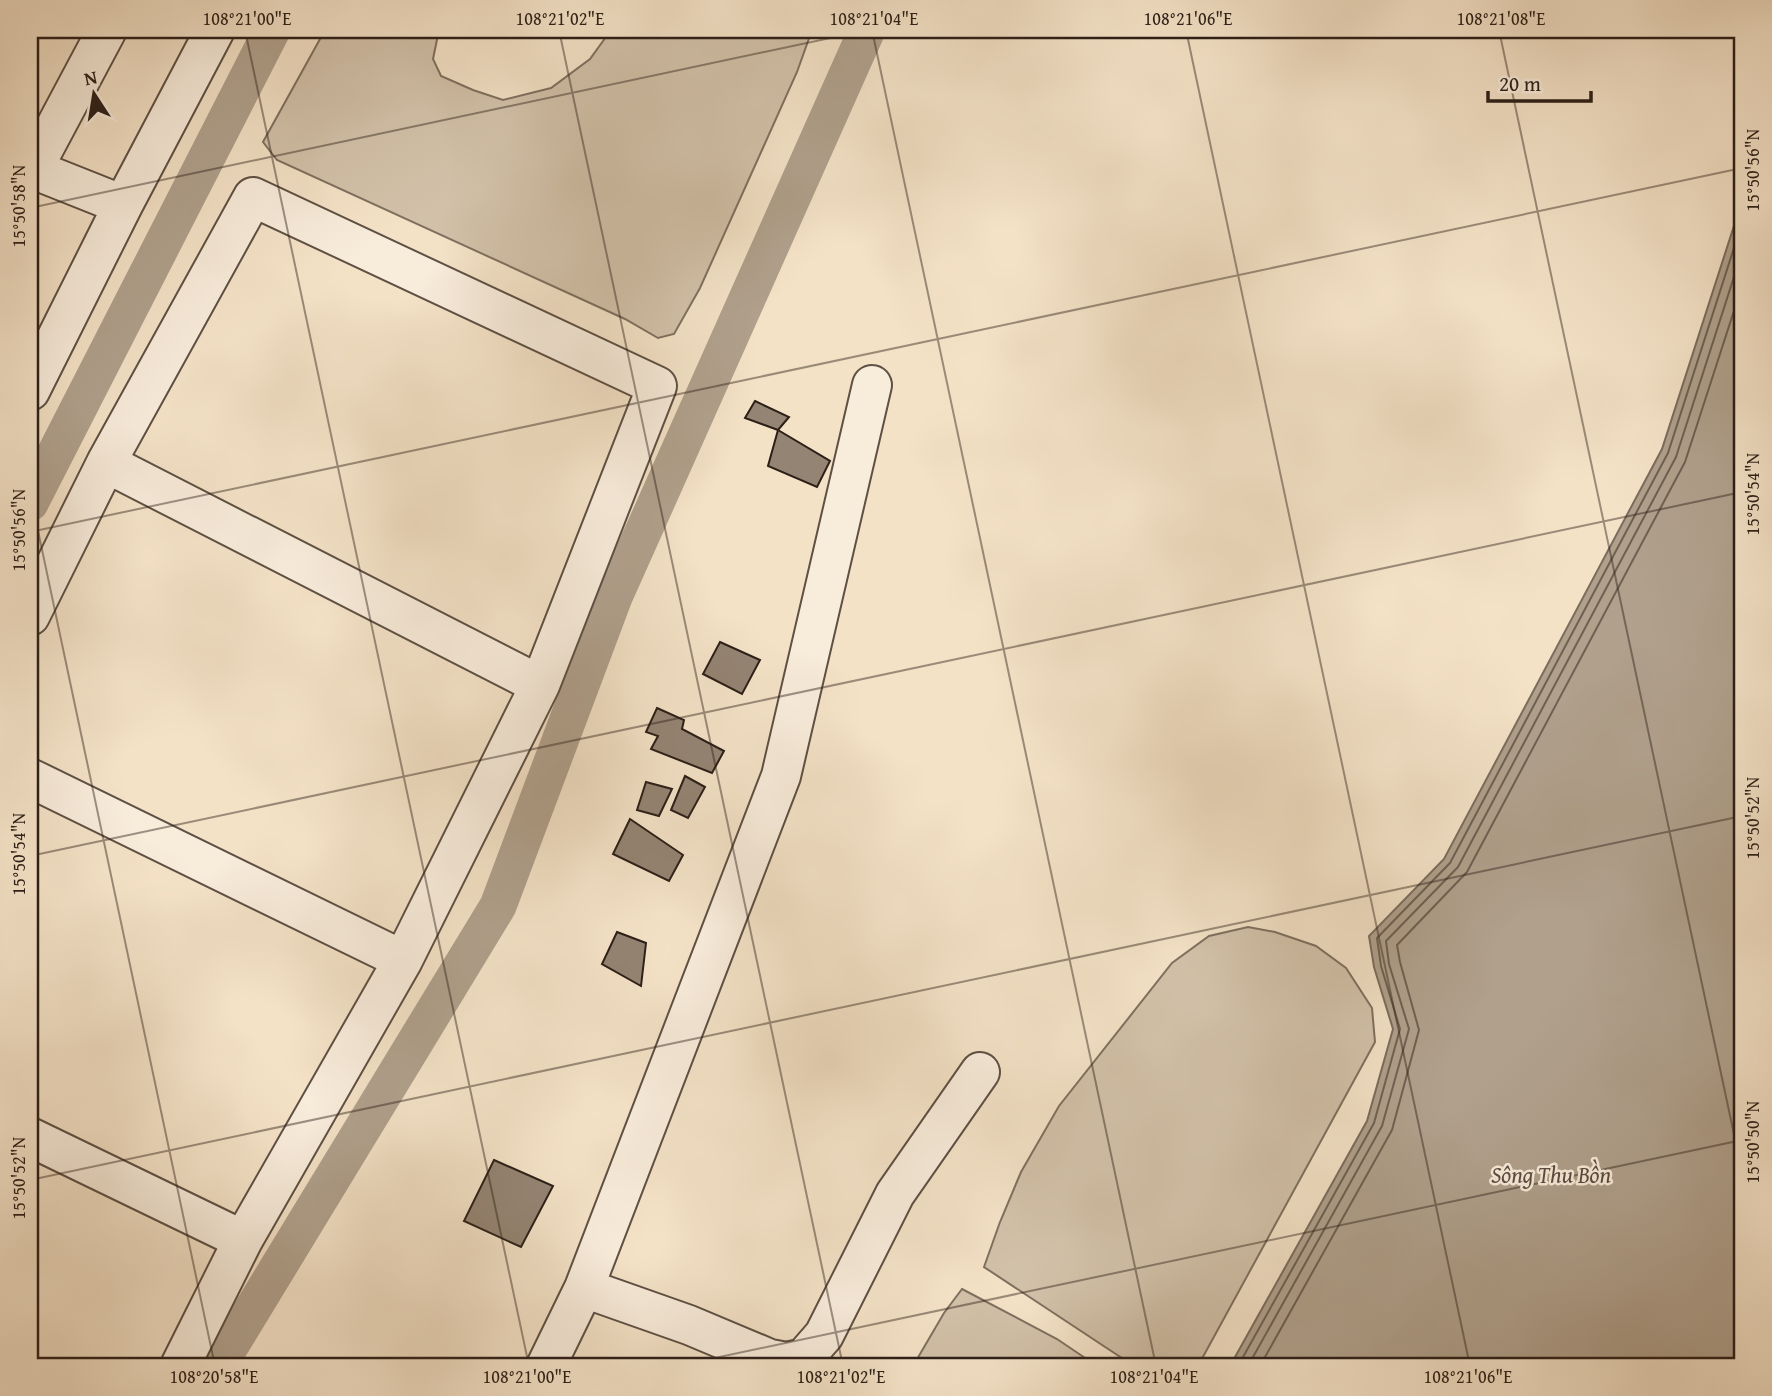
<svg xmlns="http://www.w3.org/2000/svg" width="1772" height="1396" font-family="'Gentium Book Plus',serif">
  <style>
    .green { fill: #d2c1a9; stroke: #7f7060; stroke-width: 2 }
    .water { fill: #b0a08c; stroke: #7b6c5e; stroke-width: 2 }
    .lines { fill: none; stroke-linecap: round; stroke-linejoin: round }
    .shore { stroke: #6e6052; stroke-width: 2 }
    .canal { stroke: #b0a08c; stroke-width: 37 }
    .building { fill: #948473; stroke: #2c1f18; stroke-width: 2 }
    .minor-casing { stroke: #5e5044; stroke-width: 42 }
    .minor { stroke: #f8ecdb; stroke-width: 38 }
    .ticks { fill: none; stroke: #2c1f18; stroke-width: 2; stroke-opacity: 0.45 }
    .labels { text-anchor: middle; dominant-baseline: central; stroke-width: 5; stroke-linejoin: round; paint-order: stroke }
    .water-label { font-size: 23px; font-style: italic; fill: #5a4c41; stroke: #f8ecdb }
    .neatline { fill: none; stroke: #2c1f18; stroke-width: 2.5 }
    .ticks-label { font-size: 18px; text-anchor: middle; fill: #2c1f18 }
  </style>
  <rect width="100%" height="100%" fill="#f4e2c7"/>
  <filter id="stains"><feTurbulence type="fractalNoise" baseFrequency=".00286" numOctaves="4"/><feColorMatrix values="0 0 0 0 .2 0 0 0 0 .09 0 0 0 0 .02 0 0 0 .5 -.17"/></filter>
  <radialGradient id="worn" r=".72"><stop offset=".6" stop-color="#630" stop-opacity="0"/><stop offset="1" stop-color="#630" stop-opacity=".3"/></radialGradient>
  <path class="green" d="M325,30h114l-6,29 8,17 32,14 30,10 48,-12 39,-29 21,-29h201l-15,42 -97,216 -26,46 -16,4 -33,-19 -348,-159 -14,-18z
    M1248,927l27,5 41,14 30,22 26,40 3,34 -177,324h-64l-150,-99 16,-45 21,-50 38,-66 113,-143 37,-27z
    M962,1289l95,50 40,27h-184l31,-53z"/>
  <path class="water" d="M1742,201v1165h-512l137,-245 26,-92 -19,-62 -5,-31 75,-77 218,-410z"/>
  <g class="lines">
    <path class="shore" d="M1238,1366l136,-243 26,-94 -19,-63 -4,-28 73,-75 218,-410 74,-230
      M1248,1366l134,-240 27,-97 -20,-65 -3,-23 72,-74 218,-410 66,-205
      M1260,1366l132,-236 27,-100 -19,-68 -3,-17 70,-73 218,-410 57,-176"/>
    <path class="canal" d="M30,503l242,-473
      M218,1366l280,-460 116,-309 253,-567"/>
  </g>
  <path class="building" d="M755,401l34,16 -11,13 -33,-12z
    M778,430l52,31 -13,26 -49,-21z
    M720,642l40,18 -18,34 -39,-20z
    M657,708l27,12 -2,9 42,22 -12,22 -61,-24 7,-13 -12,-4z
    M685,776l20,11 -17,31 -17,-8z
    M646,782l26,7 -13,27 -22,-6z
    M630,819l53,36 -14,26 -56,-27z
    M617,932l29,11 -5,43 -39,-22z
    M494,1160l59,26 -32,61 -57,-26z"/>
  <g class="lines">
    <g class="minor-casing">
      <path id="minor" d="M30,168l93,37
        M33,169l74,-139
        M30,391l93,-186 92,-175
        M30,616l76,-153 147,-266 404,189 -117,299 -434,-222
        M30,778l373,182
        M30,1137l213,103
        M584,1288l105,37 81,34 16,3 18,-4 20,-23 71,-141 85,-122
        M180,1366l63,-126 160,-280 137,-275
        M546,1366l38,-78 197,-512 91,-391"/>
    </g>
    <use href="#minor" class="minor"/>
  </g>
  <path class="ticks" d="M245,30l284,1336M559,30l284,1336M872,30l284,1336M1186,30l284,1336M1499,30l243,1142M30,208l838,-178M30,493l185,873M30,532l1712,-364M30,856l1712,-364M30,1180l1712,-364M677,1366l1065,-226"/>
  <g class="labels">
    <g class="water-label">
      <text x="1551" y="1174">Sông Thu Bồn</text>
    </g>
  </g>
  <rect width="1772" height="1396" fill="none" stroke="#f4e2c7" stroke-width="77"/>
  <g transform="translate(94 94) rotate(348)" stroke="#f8ecdb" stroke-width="5" paint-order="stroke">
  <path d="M0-5L12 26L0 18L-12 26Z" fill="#2c1f18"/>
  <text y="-10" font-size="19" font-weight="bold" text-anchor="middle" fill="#2c1f18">N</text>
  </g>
  <path d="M1488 91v10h103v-10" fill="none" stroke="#2c1f18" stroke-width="3.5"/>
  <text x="1499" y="91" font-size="21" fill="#2c1f18" stroke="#f8ecdb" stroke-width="5" paint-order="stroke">20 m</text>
  <rect x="38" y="38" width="1696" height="1320" class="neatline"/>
  <g class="ticks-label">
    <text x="247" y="25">108°21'00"E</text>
    <text x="560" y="25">108°21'02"E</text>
    <text x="874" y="25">108°21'04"E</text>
    <text x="1188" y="25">108°21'06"E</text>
    <text x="1501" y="25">108°21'08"E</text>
    <text transform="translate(1753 170) rotate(-90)" y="6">15°50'56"N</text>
    <text transform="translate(19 206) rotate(-90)" y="6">15°50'58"N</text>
    <text transform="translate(1753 494) rotate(-90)" y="6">15°50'54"N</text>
    <text transform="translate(19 530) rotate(-90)" y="6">15°50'56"N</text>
    <text transform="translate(1753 818) rotate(-90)" y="6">15°50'52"N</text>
    <text transform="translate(19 854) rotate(-90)" y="6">15°50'54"N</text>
    <text transform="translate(1753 1142) rotate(-90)" y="6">15°50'50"N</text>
    <text transform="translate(19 1178) rotate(-90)" y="6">15°50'52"N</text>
    <text x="214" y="1383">108°20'58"E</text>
    <text x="527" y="1383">108°21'00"E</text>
    <text x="841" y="1383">108°21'02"E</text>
    <text x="1154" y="1383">108°21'04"E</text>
    <text x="1468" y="1383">108°21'06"E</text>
  </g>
  <rect width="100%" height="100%" filter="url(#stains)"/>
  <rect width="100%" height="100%" fill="url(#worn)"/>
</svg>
